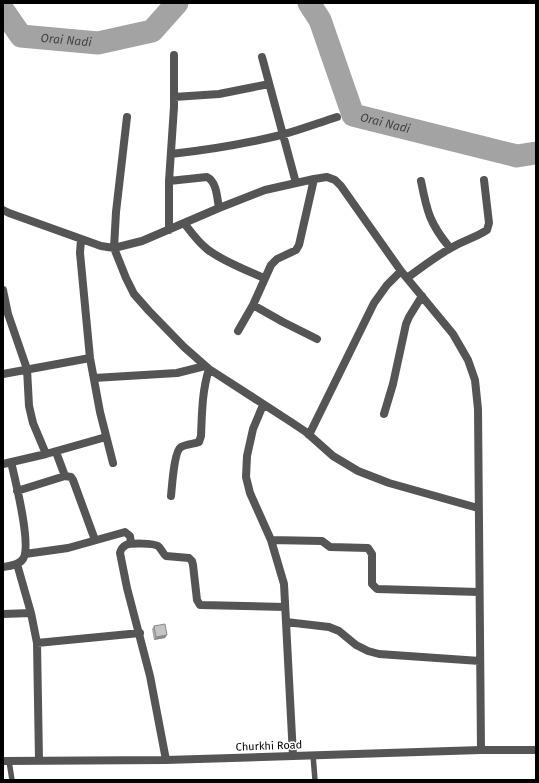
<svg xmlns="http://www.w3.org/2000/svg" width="539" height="783" font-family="'Fira Sans',sans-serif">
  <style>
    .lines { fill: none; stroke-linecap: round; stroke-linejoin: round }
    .river { stroke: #a3a3a3; stroke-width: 23 }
    .service { stroke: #555; stroke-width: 5.5 }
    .minor { stroke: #555; stroke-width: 8 }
    .tertiary { stroke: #555; stroke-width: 8 }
    .wall { fill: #a9a9a9 }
    .shaded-wall { fill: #898989 }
    .building { fill: #c4c4c4; stroke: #898989 }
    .labels { text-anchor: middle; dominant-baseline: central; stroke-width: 3; stroke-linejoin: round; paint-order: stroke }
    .street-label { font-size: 11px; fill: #000; stroke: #fff }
    .water-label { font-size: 12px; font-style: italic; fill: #444; stroke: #fff }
  </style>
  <rect width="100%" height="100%" fill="#fff"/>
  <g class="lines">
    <g class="river">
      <path id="s1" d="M309,3l11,17 33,95 164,41 19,-3"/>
      <path id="s2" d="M3,10l18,26 77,7 54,-12 25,-28"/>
    </g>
    <path class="service" d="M313,755l2,25
      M9,761l3,19"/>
    <path class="minor" d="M262,57l34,126
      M174,97l45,-3 50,-10
      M127,117l-11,95 -2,36 12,30 8,16 15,17 35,36 25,22 82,53 15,10 27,24 25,15 31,12 89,25
      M171,154c37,-4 73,-10 110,-19 19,-5 37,-12 56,-18
      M169,181l38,-4c10,5 10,21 12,31
      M421,181c6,31 9,43 29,67
      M3,210l6,3 92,33 13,2 28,-7 77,-33 46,-18 49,-11 13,-2 8,3 6,6 60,85 52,63 15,26 7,20 3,29 3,341
      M184,223c7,9 14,19 23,26 15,12 39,21 57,29
      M169,230v-49l5,-74v-52
      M81,239l-1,14 10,105 10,54 13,51
      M407,278c14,-10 29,-22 44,-30 11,-7 26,-11 36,-18l2,-7 -5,-43
      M3,290l5,24 19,55 2,37 4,17 13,31
      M253,305l30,17 34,17
      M238,331l15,-26 18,-40 6,-6 19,-9 3,-5 15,-66
      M3,374l87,-16
      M94,378l83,-5 28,-7
      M263,405l-10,24 -6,27 -1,21 4,16 21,47 13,44 9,172
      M384,414l9,-30 13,-60 3,-7 13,-21
      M309,435l65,-132 13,-18 14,-14
      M56,452l9,24
      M3,464l43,-10 60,-17
      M17,491l48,-15 6,1 2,3 22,60
      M171,496c1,-9 3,-45 10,-49 5,-3 13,-3 18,-5l2,-6c1,-23 1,-45 8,-67
      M271,540l51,1 8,6 38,1 4,6v30l5,5 102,3
      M25,554l43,-6 57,-16 5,4 1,7
      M17,564l14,49 6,30 2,117
      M3,567c7,-1 16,-2 20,-8 9,-13 -8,-80 -12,-97
      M3,614l28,-1
      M286,622l43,5 10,4 17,14 12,6 11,3 101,7
      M37,643l103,-10
      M166,760l-16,-84 -23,-88 -7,-35c1,-4 2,-6 6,-8 4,-2 28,-2 32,1 3,2 5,8 8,10l23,2 3,3 1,4 4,35 3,5 85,2"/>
    <path class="tertiary" d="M3,761l163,-1 315,-10h55"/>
  </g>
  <path class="wall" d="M154,626l11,12 -11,2 -2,-11z"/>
  <path class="shaded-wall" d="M167,635l-2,3 -11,2 2,-3z"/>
  <path class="building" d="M165,624l2,11 -11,2 -2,-11z"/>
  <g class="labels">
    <g class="street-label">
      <text transform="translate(269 746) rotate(-2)">Churkhi Road</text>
    </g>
    <g class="water-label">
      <text stroke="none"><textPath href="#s2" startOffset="77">Orai Nadi</textPath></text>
      <text stroke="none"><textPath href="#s1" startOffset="154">Orai Nadi</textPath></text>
    </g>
  </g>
  <rect width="539" height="783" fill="none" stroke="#000000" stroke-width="8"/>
</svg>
